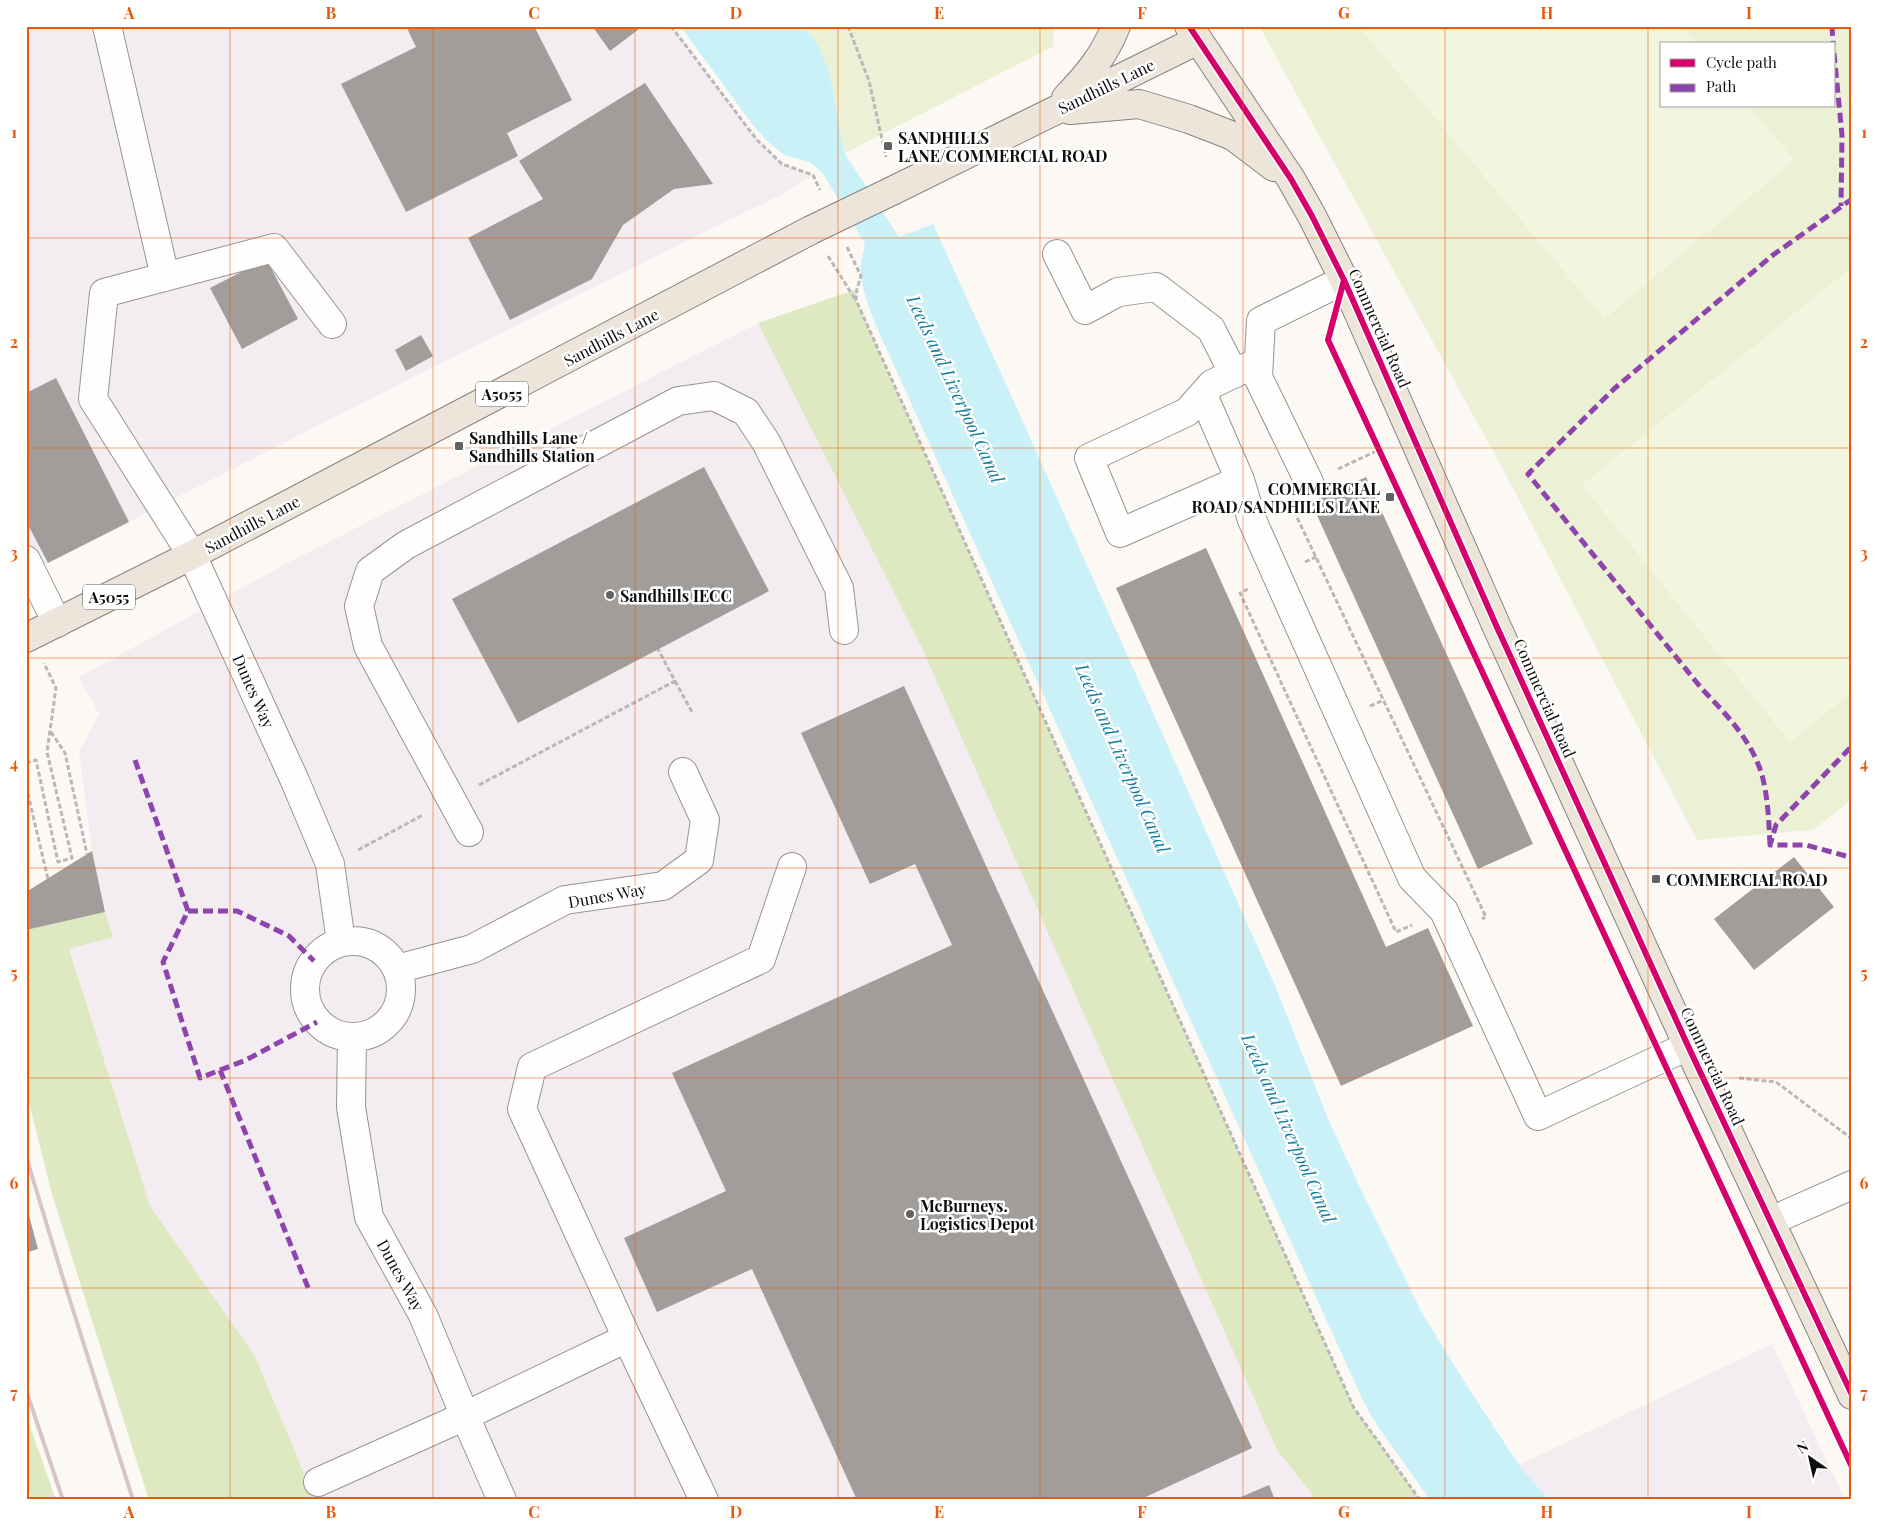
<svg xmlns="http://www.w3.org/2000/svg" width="1878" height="1526" font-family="'Playfair Display',serif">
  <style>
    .industrial { fill: #f3edf1 }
    .green { fill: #ecf1d5; fill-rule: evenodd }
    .forest { fill: #dee9c2 }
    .pitch { fill: #f4f5de }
    .water { fill: #caf1f7 }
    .building { fill: #a09d9a }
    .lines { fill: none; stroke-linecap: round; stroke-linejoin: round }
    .minor-casing { stroke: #969493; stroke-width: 30 }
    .major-casing { stroke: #838280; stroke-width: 30 }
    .path { stroke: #b9b8b8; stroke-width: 3; stroke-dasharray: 5 2.5; stroke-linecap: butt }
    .minor { stroke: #fffefe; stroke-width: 28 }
    .major { stroke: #ede5da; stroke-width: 28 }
    .rail { stroke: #d8c5c9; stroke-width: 4 }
    .major-bridge-casing { stroke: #838280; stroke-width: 30; stroke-linecap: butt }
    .major-bridge { stroke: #ede5da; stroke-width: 28 }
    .quiet { stroke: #8e44ad; stroke-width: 5; stroke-dasharray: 10 5; stroke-linecap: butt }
    .cycleway-casing { stroke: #fff; stroke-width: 9 }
    .cycleway { stroke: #d6006c; stroke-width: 6 }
    .grid { fill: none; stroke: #e8590c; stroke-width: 1; stroke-opacity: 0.55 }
    .poi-dot { fill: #626160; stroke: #fff; stroke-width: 2 }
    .labels { text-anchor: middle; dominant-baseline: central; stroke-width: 5; stroke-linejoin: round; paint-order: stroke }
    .shield { fill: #fff; stroke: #575757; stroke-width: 1 }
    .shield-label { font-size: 15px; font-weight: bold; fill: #0f0f0f }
    .street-label { font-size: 16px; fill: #0f0f0f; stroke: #fff }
    .poi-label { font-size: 16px; font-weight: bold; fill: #0f0f0f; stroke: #fff; text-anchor: start }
    .water-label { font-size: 18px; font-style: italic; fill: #147e9f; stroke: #fff }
    .neatline { fill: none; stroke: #e8590c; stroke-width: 2 }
    .grid-label { font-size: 16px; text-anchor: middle; font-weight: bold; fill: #e8590c }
  </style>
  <rect width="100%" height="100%" fill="#fcf9f5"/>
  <path class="industrial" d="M26,26h645l86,114 25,24 31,11 -29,18 -311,154 -447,227z
    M857,289l-1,11 28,63 470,1045 66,92h-1271l-97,-306 -26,-104v-160l79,-18 -13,-61 -13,-99 20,-38 -20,-37 216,-118 463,-236z
    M1772,1344l73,156h-296l-30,-35z"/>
  <path class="green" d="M804,26h249l1,20 -209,107 -16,-82 -11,-26z
    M1259,26h593v774l-39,30 -116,10 -192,-367zM1662,44h172v62h-172z"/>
  <path class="forest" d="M857,289l-1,11 28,63 470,1045 66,92h-103l-40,-50 -356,-804 -163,-323z
    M105,912l8,25 -44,12 81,257 105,150 60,144h-166l-97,-306 -26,-104v-160z
    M26,1415l30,85h-24l-6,-20z"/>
  <path class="pitch" d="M1358,26h324l15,18h-35v62h87l45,54 -190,159z
    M1852,267v425l-62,50 -208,-257z"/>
  <path class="water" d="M680,26h124l14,19 11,26 16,83 54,83 34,-13 82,180 261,584 52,131 35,75 60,121 48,77 48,73 30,35h-119l-53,-75 -13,-22 -482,-1064c-9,-20 -23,-53 -21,-75 1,-7 3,-13 4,-20l-43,-72 -13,-10 -25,-7 -17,-14 -14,-16z"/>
  <path class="building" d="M406,26h128l38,74 -65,33 11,23 -112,56 -65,-128 75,-37z
    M592,26h51l-33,25z
    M645,83l68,101 -39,5 -51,36 -31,54 -82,41 -42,-82 75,-39 -24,-38z
    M266,259l32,60 -56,30 -32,-61z
    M421,335l12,21 -27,15 -11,-21z
    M56,378l73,144 -81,41 -22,-42v-128z
    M704,467l65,124 -251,132 -66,-124z
    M1366,477l167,367 -55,25 -167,-367z
    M1206,548l180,399 42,-19 45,98 -132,60 -225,-498z
    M904,686l348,762 -113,52h-282l-105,-231 -95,43 -33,-74 102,-47 -54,-118 280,-128 -37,-81 -45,20 -69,-151z
    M92,851l13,61 -79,18v-38z
    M1794,857l40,50 -80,63 -40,-51z
    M27,1208l11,41 -10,3 1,5 -3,5z
    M1269,1485l6,15h-41z"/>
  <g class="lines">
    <g class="minor-casing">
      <path id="minor" d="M107,26l58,251
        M1057,254l28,56 33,-18 38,-5 55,42 23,45
        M332,324l-58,-76 -170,45 -11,106 99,156 103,226 35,83 11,78
        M1203,395l37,85 -120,53 -31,-75 98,-46 25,-28 46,-22
        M1240,480l12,40 160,358 32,33 94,205 150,-70
        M1309,482l-51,-105 3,-56 83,-41
        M26,560l31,63
        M469,832l-101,-186 -9,-40 11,-35 36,-26 272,-144 36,-5 32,16 20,30 73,146 5,42
        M305 989a48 48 0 1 1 96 0a48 48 0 1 1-96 0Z
        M397,969l75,-20 93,-49 98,-14 36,-26 6,-40 -22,-48
        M352,1037l-1,70 18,110 54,98 42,101 37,84
        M1771,1221l81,-36
        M627,1338l77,162
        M318,1482l147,-66 162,-78 -105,-229 10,-42 229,-108 31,-92"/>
    </g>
    <g class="major-casing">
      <path id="major" d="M1189,26l102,153 21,37 32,64 152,345 192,421 164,349
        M1066,98c22,-23 38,-42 50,-72
        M1070,110l69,-6 50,15 44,17 41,31
        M894,190l304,-150
        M26,638l166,-83 619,-325"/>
    </g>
    <path class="path" d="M671,26l86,114 25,24 31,11 7,15
      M848,26l21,55 17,76
      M847,247l14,29 -4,13 -1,11 498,1108 66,92
      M828,256l27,43
      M1338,469l47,-22
      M1294,511l192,406 -4,2
      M1305,562l11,-5
      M1248,589l-8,4 156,339 16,-7
      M675,681l18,33
      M1370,706l14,-6
      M51,732l14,21 22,101
      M26,763l10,-3 22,102 14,-4 -25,-106 9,-64 -12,-25
      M479,785l196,-104 -17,-32
      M26,786l22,93
      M358,850l65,-35
      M1739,1078l37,4 76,57"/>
    <use href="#minor" class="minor"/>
    <use href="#major" class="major"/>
    <path class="rail" d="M26,1156l36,119 71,225
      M26,1390l37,110"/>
    <g class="major-bridge-casing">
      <path id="major-bridge" d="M811,230l83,-40"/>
    </g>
    <use href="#major-bridge" class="major-bridge"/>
    <path class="quiet" d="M1832,26l1,18
      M1834,53l8,82 -1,71
      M135,760l53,151 -25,51 37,116 46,-18 71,-38
      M1770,845c-1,-22 -2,-45 -7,-66 -9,-36 -36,-64 -61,-90l-174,-215 87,-86 158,-133 79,-56
      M1846,856l-40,-11h-36l6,-20 76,-79
      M188,911h49l52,25 25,25
      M220,1070l89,220"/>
    <g class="cycleway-casing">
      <path id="cycleway" d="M1189,26l102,153 21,37 32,64 152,345 192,421 164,349
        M1344,280l-16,60 524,1127"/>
    </g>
    <use href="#cycleway" class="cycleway"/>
  </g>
  <path class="grid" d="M230,26v1474M433,26v1474M635,26v1474M838,26v1474M1040,26v1474M1243,26v1474M1445,26v1474M1648,26v1474M26,238h1826M26,448h1826M26,658h1826M26,868h1826M26,1078h1826M26,1288h1826"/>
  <g class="poi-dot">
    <rect x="883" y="141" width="10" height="10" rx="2.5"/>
    <rect x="454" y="441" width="10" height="10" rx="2.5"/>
    <rect x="1385" y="492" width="10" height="10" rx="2.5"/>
    <circle cx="610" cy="595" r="5"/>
    <rect x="1651" y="874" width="10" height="10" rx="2.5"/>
    <circle cx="910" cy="1214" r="5"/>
  </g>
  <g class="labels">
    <g class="shield">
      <rect x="476" y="381.5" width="52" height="25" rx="4"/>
      <rect x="83" y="584.5" width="52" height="25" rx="4"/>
    </g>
    <g class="shield-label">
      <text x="502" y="394">A5055</text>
      <text x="109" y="597">A5055</text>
    </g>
    <g class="street-label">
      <text transform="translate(1106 86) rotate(-26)">Sandhills Lane</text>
      <text transform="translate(1380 328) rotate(66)">Commercial Road</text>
      <text transform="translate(611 337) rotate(-28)">Sandhills Lane</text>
      <text transform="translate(252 524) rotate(-28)">Sandhills Lane</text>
      <text transform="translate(254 691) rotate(66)">Dunes Way</text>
      <text transform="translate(1545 698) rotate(66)">Commercial Road</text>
      <text transform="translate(607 895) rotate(-10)">Dunes Way</text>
      <text transform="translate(1713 1066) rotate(65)">Commercial Road</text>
      <text transform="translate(401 1275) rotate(61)">Dunes Way</text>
    </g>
    <g class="poi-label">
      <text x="898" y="137">SANDHILLS<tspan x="898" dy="18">LANE/COMMERCIAL ROAD</tspan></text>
      <text x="469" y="437">Sandhills Lane /<tspan x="469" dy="18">Sandhills Station</tspan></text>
      <text x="1380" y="488" text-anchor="end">COMMERCIAL<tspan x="1380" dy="18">ROAD/SANDHILLS LANE</tspan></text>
      <text x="620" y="595">Sandhills IECC</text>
      <text x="1666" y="879">COMMERCIAL ROAD</text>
      <text x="920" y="1205">McBurneys.<tspan x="920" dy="18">Logistics Depot</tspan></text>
    </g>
    <g class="water-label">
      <text transform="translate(956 389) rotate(65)">Leeds and Liverpool Canal</text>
      <text transform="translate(1123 758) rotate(66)">Leeds and Liverpool Canal</text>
      <text transform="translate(1289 1128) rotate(66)">Leeds and Liverpool Canal</text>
    </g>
  </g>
  <rect width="1878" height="1526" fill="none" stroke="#ffffff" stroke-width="55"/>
  <rect x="1660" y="42" width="175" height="65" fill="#ffffff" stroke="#9f9f9f"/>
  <rect x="1670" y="59" width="25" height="8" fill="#d6006c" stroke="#9f9f9f"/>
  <text x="1706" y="68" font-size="15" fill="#0f0f0f">Cycle path</text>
  <rect x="1670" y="84" width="25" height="8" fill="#8e44ad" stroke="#9f9f9f"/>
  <text x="1706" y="92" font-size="15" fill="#0f0f0f">Path</text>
  <g transform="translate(1810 1458) rotate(326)" stroke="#ffffff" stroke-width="4" paint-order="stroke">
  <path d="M0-4L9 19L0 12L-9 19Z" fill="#0f0f0f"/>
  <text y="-8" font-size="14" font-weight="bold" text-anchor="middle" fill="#0f0f0f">N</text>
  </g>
  <rect x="28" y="28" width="1822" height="1470" class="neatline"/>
  <g class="grid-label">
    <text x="129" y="19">A</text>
    <text x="331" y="19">B</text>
    <text x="534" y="19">C</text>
    <text x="736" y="19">D</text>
    <text x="939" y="19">E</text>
    <text x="1142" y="19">F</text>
    <text x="1344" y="19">G</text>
    <text x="1547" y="19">H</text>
    <text x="1749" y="19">I</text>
    <text x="14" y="138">1</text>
    <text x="1864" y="138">1</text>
    <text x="14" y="348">2</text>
    <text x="1864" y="348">2</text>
    <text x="14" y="559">3</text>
    <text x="1864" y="559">3</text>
    <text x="14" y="769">4</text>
    <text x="1864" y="769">4</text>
    <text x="14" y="979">5</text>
    <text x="1864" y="979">5</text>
    <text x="14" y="1189">6</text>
    <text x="1864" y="1189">6</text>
    <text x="14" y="1399">7</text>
    <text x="1864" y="1399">7</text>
    <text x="129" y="1518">A</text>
    <text x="331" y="1518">B</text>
    <text x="534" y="1518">C</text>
    <text x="736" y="1518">D</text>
    <text x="939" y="1518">E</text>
    <text x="1142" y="1518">F</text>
    <text x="1344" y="1518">G</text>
    <text x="1547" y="1518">H</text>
    <text x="1749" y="1518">I</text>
  </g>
</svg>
